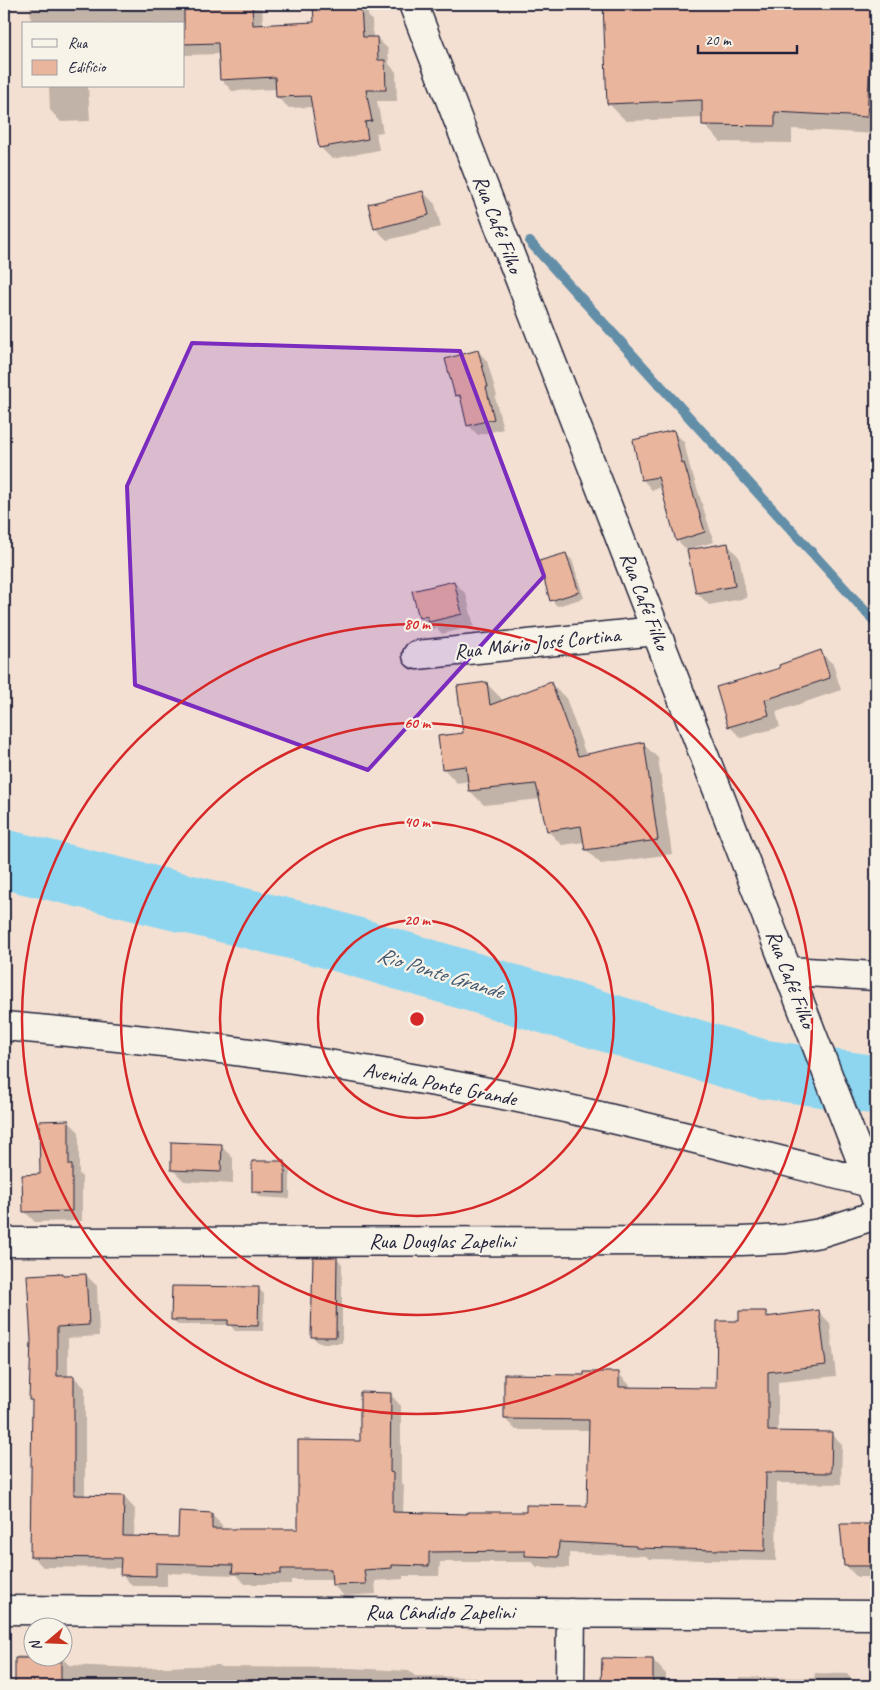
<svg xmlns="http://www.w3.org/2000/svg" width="880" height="1690" font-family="Caveat,sans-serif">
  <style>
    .shadow { fill: #0003 }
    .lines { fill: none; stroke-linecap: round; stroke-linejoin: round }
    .stream { stroke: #638ea8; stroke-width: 10 }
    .river { stroke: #8ed6f0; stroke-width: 59 }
    .building { fill: #eab59d; stroke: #22223b }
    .minor-casing { stroke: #22223b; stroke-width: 31 }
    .minor { stroke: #f7f3e8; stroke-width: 28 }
    .marked { fill: #7b2cbf; fill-opacity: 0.2; stroke: #7b2cbf; stroke-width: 4; stroke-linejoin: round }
    .ring { fill: none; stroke: #d62828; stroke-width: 2.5 }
    .labels { text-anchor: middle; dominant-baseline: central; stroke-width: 4.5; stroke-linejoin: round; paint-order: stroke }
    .street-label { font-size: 21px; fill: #22223b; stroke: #f7f3e8 }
    .water-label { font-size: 22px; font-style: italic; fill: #425871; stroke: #f7f3e8 }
    .centre { fill: #d62828; stroke: #f7f3e8; stroke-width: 2.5 }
    .ring-label { font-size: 15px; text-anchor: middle; font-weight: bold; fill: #d62828; stroke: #f7f3e8; stroke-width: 4.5; stroke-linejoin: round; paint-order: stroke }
  </style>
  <rect width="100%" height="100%" fill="#f3e0d2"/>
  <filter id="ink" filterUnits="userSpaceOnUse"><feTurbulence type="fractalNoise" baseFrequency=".02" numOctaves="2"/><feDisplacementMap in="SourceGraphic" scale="10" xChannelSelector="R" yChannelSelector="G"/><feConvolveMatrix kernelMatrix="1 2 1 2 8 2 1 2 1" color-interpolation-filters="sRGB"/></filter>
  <g filter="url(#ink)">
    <path class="shadow" d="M30,4h232l1,21 52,-2 -1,-19h54v12l4,4 1,18h4l11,11 1,15 7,8 1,29h-20l6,31 -7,1 3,17 -47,9 -11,-11 -8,-41 -24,1 -12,-11v-8l-45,2 -11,-12 -2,-25 -35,1v-31h-153z
      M604,4h272v130l-84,-5v14l-71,-1 -18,-18v-6l-77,3 -18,-18z
      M49,86h39l2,35 -29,1 -11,-12z
      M423,192l12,12 6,23 -54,13 -12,-12z
      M478,351l9,10 10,35 -2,1 8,32 -25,6 -10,-10 -5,-23 -7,-7z
      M674,432l10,10 7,30 2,3 21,67 -25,7v2l38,-7 12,13 8,41 -38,7 -12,-12 -8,-43h-2l-10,-10 -15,-53 -10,3 -9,-10z
      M566,554l6,6 12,38 -27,8 -5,-6z
      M454,582l12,12 8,32 -32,8 -5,-6 -5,2 -12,-12z
      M820,652l13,12 8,26 -65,22 4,15 -39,11 -12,-12 53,-58z
      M487,684l14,14 1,4 49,-18 15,14 20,57 57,-11 15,14 14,96 -71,10 -15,-14 -1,-8 -23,3 -14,-14 -7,-32 -57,6 -14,-14 -1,-10 -12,2 -14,-15 22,-33z
      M876,814v12l-4,-11z
      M69,1122l10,10v42l3,3v44l-47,1 -11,-11z
      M221,1146l12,12v26l-49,-3 -12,-12z
      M284,1162l6,6v31l-30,-2 -6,-6z
      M337,1258l5,6v79h-23l-6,-6z
      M63,1274l1,2 22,-1 11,11 2,50 -31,2v39h6l11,11v109h39l11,12 -1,28 46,1 31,-24 11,11v5h77l62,-87 29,-49 11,12v76l3,3 -1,29 66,2 58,-3 61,-5 2,-78h-74l-11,-11 80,-43 33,-3 12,12v3l87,1 24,-67 25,-10 5,5 48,-5 11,11 6,53 -58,6v51h53l11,11 -1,40 -64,-1 -1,78 -127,-2 -3,-3 -77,-3v15l-32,-1 -5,-5h-92l-1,14h-36v3l-28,2 1,13 -32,2 -11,-11v-5h-42v4h-46l-9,-9 -69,-2v13h-34l-11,-11v-7l-79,-1 -11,-11 1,-154 -3,-3z
      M258,1288l6,6 -1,37h-28l-5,-6h-52l-6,-6z
      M841,1525l35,1v51h-19l-12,-12z
      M17,1656l45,2 7,7 68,3 82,-3 2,2 128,1 60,3 6,5 60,1 5,4 38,1 5,4h-507z
      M603,1660h50l13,14v12h-63z
      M815,1673l32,1 13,12h-122l1,-9 75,1z"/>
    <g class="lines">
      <path class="stream" d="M530,242l346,381"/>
      <path class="river" d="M4,859l315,77 443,133 114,16"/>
    </g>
    <path class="building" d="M184,4h68l1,21 61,-3 -1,-18h44l1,3h3l2,30h14l1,23h7l1,30h-20l6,31 -7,1 3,17 -49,9 -9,-52 -34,1 -1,-20 -55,3 -2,-37 -34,1z
      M603,4h270l-6,113 -92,-5v14l-73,-1v-25l-95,4z
      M423,191l6,24 -55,14 -6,-25z
      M478,350l10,37h-2l8,32 -27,7 -7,-31 -5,1 -10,-37z
      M674,430l8,34 2,-1 21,69 -29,9 -18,-64 -17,3 -8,-40z
      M728,543l7,43 -39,7 -9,-43z
      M566,553l13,39 -29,9 -11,-40z
      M454,581l8,33 -33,8 -2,-6 -8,2 -7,-27z
      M821,650l9,28 -65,22 4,15 -41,12 -12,-40 64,-19 -1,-3z
      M487,682l3,23 61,-23 27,74 66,-14 14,98 -73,10 -4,-24 -34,5 -11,-47 -67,7 -3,-25 -24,3 -4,-33 25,-3 -6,-47z
      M69,1120v45h3v46l-49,1 -1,-37 18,-1 -1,-53z
      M171,1142l51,2 -1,28 -50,-2z
      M252,1161h33v32l-33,-1z
      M313,1257h24l-1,80h-25z
      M63,1273v2l23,-1 3,51 -32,2v49h17v119l50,1 -1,40 55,1 1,-26 33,2v16h86v-89l62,1v-49l31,1 -1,79 3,1v39l74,2v-2h59v-7l61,1 2,-86 -85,-1v-45l80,1v-3h35v15l97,1 1,-67h22v-10h27v6l53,-7 7,55 -58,7v59l64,1 -1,41 -65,-1 -1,79 -129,-3v-2l-77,-4 -1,15 -33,-1v-5l-96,1v14l-37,-1v3l-28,2 2,14 -34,1 -1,-16h-50v5l-49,-1 1,-8 -77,-2v13l-36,-1 1,-17 -91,-1 2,-157h-3l2,-60 -4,-65z
      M172,1286l87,1 -1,39 -30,-1v-5h-57z
      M840,1524h36v42h-32z
      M15,1658h46v28h-46z
      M602,1658l51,1v27h-52z"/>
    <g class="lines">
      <g class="minor-casing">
        <path id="minor" d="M413,4l463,1195
          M417,655l239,-24
          M788,971l88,5
          M4,1026c137,12 273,28 408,52 155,26 306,67 458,105
          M4,1242l737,-1 44,-2 35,-6 56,-18
          M4,1610l872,5
          M570,1686l1,-73"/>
      </g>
      <use href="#minor" class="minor"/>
    </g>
  </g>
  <path class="marked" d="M192,343l268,8 84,225 -176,194 -233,-85 -8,-199z"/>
  <g class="ring">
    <circle cx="417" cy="1019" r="99"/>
    <circle cx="417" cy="1019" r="197"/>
    <circle cx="417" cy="1019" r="296"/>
    <circle cx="417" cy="1019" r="395"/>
  </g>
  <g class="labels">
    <g class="street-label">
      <text transform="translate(498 224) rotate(69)">Rua Café Filho</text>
      <text transform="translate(645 601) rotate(69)">Rua Café Filho</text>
      <text transform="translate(537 643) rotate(-6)">Rua Mário José Cortina</text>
      <text transform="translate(791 979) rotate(69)">Rua Café Filho</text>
      <text transform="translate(440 1084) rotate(11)">Avenida Ponte Grande</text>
      <text x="442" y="1241">Rua Douglas Zapelini</text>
      <text x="440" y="1612">Rua Cândido Zapelini</text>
    </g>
    <g class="water-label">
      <text transform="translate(440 973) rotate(17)">Rio Ponte Grande</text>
    </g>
  </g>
  <circle cx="417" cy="1019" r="8" class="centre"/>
  <g class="ring-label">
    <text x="417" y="629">80 m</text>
    <text x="417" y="728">60 m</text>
    <text x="417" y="827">40 m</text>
    <text x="417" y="925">20 m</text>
  </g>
  <rect width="880" height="1690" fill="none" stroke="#f7f3e8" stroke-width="20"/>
  <rect x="10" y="10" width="860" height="1670" fill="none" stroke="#22223b" stroke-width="2" filter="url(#ink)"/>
  <rect x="22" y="22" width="162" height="65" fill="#f7f3e8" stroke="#a29fa3"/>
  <rect x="32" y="39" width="25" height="8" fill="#f7f3e8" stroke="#a29fa3"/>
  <text x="68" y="48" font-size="15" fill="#22223b">Rua</text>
  <rect x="32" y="60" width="25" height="15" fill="#eab59d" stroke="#a29fa3"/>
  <text x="68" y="72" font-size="15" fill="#22223b">Edifício</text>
  <g transform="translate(48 1642) rotate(251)"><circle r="24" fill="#f7f3e8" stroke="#a29fa3"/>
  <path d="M0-4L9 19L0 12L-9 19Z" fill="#c8321e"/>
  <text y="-8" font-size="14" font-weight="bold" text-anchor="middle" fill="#22223b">N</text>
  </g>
  <path d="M698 45v8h99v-8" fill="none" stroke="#22223b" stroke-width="2.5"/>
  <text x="705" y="45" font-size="15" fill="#22223b" stroke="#f7f3e8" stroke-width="4" paint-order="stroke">20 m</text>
</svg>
